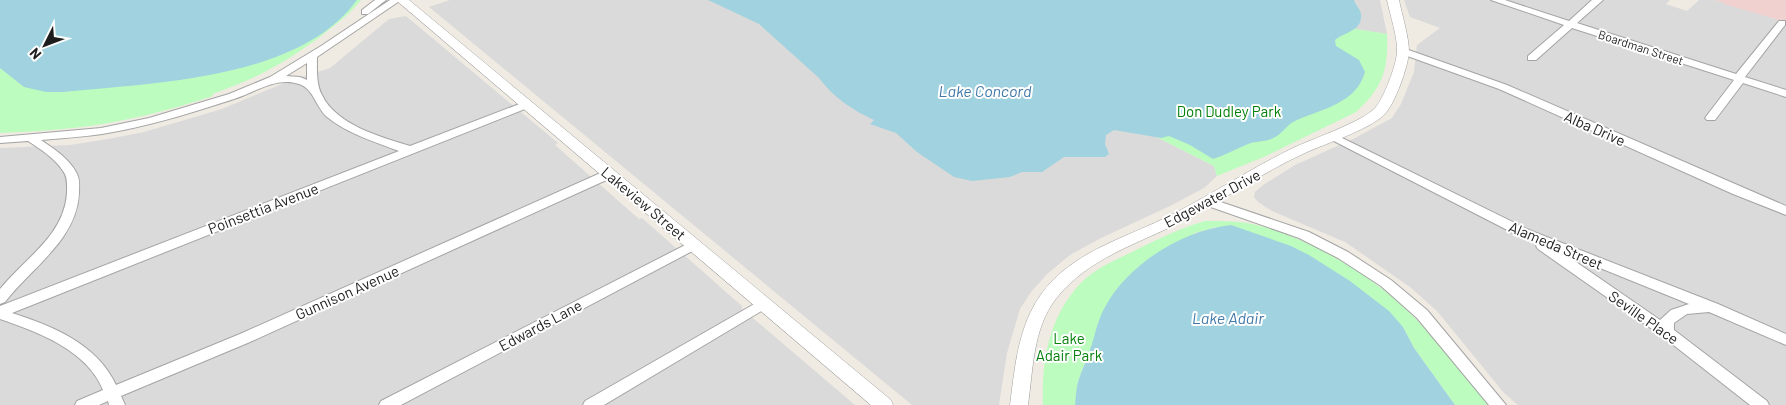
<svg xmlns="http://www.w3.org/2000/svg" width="1786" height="405" font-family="Barlow,sans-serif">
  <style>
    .residential { fill: #dbdada }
    .commercial { fill: #f1d0d0 }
    .park { fill: #bcfcbf }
    .water { fill: #a0d3df }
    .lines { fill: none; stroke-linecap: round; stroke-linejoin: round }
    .minor-casing { stroke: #a4a4a4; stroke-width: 2 }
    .tertiary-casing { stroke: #a4a4a4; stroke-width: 1 }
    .minor { fill: #fff; fill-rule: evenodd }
    .tertiary { fill: #fff; fill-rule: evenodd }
    .labels { text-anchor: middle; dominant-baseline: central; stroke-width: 4; stroke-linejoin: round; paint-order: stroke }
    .far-street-label { font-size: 12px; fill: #1d1d1d; stroke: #fff }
    .park-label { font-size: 15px; fill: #05810c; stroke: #fff }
    .street-label { font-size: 15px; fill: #1d1d1d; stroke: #fff }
    .water-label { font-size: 16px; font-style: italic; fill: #4279a9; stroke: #fff }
  </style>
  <rect width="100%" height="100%" fill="#efeae2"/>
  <path class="residential" d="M450,0h658l-5,110 111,56 3,10 -13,12 -34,18 -69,32 -31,17 -23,19 -16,18 -11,17 -13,44 -8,52h-87l-483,-398z
    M1269,0h111l7,34 -50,-8z
    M1404,0h266l-4,4 21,7 12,-11h16l71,22v383h-268l-14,-12 -67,-82 -27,-24 -65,-45 -73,-31 -14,-9 -4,-5 1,-5 8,-7 32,-20 60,-27 37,-20 9,-14 13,-32 3,-27 23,-17 -30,-11z
    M406,16l152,127 -3,2 84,74 3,-1 101,89 -2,1 114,97h-855v-257l70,-3 38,-6 36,-7 78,-23 62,-26 46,-15 59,-49z"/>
  <path class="commercial" d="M1715,0h71v22l-62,-18 1,-1z"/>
  <path class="park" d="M0,0h361c-11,14 -26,25 -40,36 -38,28 -65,43 -109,58l1,2c-31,10 -62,19 -94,25 -39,8 -79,10 -119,12z
    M1337,26l50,8c2,35 -5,55 -31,78l-90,44 -49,20 -3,-10 -111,-56z
    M1205,221c14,0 28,0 42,2 56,10 125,52 165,92 28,28 52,60 77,90h-34l-41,-57 -11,-21 -187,-100 -21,6 -105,117 -12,31 -3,24h-32c-2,-46 7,-93 42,-126 15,-13 35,-21 53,-30 22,-11 43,-21 67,-28z"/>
  <path class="water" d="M0,0h357c-58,80 -204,83 -294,92h-17l-22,-5 -24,-19z
    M708,0h646c1,5 6,8 7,14 2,17 -17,18 -26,26l1,6 23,14 6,12c-9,32 -44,37 -70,49 -9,4 -14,15 -24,18 -7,3 -16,2 -23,5 -12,5 -23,11 -35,15l-23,-14 -21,-9 -8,2 -47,-8 -8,5 -1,9 4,10 -4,3h-41l-22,15h-20l-12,5 -38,4 -18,-4 -37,-25 -21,-19 -26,-9 4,-4c-22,-10 -41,-23 -55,-42l-60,-54z
    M1231,225l60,21 18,9 41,26 39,30 14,16 11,21 41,57h-380c1,-8 1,-18 4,-26 3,-10 8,-19 11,-29 5,-14 7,-29 15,-43 23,-43 78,-77 126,-82z"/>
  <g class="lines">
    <g class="minor-casing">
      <path id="minor" d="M375,0h11l-18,14h-6v-4z
        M390,0h11l-84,57c0,13 -1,27 5,38 14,30 59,42 88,51l112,-43h8l1,2 -1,2 -518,206c41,13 85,31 104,72l124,-51 365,-163h8l2,3 -2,3 -363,165 -129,54 4,9h-16l-1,-4 -9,4h-24l2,-4 26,-11c-16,-40 -65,-58 -103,-71v-13l399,-155c-24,-9 -51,-17 -72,-34 -11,-10 -14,-29 -28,-33 -23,-8 -45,9 -65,15 -44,14 -87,28 -132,35 -20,3 -41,4 -61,6 13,9 29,19 36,34 3,6 2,13 2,19 -2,47 -48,75 -74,109l-5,2v-15c25,-31 64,-53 67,-96 0,-7 1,-16 -4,-22 -8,-13 -23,-22 -35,-30l-28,2v-6l101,-9 48,-10 80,-24 41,-17 51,-31zM307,63v17l-7,-3 -14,-1z
        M1491,0h14l64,21 23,-21h11l-26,23 159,51 43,-53h6v4l-40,52 41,13v7l-43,-14 -28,37h-8l-2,-2 29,-38 -162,-52 -36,32h-8v-4l36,-31z
        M1403,48l104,37 279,121v9l-53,-21 -234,-105 -100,-36v-4z
        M1332,133l197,97 189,74 68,30v11l-77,-33 -22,2 -13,9v7l93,71 2,4h-19l-88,-69 -124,-87 -2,-3 2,-3 -19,-7 -191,-98 -2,-2 2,-2zM1563,253l126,51 -18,6 -11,10z
        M1209,198l100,34 39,20 43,28 36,30 79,95h-17l-72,-87 -36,-32 -43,-28 -39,-20 -94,-33 -2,-3z
        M693,241l7,4 -2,3 -297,157h-22l2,-4z
        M763,299l5,2 2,3 -2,3 -164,98h-21l2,-4z"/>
    </g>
    <g class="tertiary-casing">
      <path id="tertiary" d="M396,0h13l482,400 2,5h-22z
        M1387,0h12c3,15 10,37 10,52 -1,15 -14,52 -25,63 -16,15 -57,28 -79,38 -42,19 -81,47 -122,68 -45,23 -96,37 -128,79 -22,29 -22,70 -27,105h-18c5,-39 8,-79 32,-112 32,-43 85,-55 131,-79 41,-21 79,-46 120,-66 19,-9 69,-26 82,-40 9,-10 21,-42 22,-56 1,-14 -7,-37 -10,-52z"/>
    </g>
    <use href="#minor" class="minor"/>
    <use href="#tertiary" class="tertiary"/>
  </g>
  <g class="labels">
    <g class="far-street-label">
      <text transform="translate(1641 47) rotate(18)">Boardman Street</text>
    </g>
    <g class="park-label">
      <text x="1229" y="111">Don Dudley Park</text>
      <text x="1069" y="338">Lake<tspan x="1069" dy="17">Adair Park</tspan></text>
    </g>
    <g class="street-label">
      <text transform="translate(1595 128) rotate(24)">Alba Drive</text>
      <text transform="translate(1212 198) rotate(-28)">Edgewater Drive</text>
      <text transform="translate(644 203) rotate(40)">Lakeview Street</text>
      <text transform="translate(263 208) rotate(-21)">Poinsettia Avenue</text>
      <text transform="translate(1556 245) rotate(23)">Alameda Street</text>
      <text transform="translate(347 292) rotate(-24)">Gunnison Avenue</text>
      <text transform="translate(1644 317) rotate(35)">Seville Place</text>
      <text transform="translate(540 325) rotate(-28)">Edwards Lane</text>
    </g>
    <g class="water-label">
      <text x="985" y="90">Lake Concord</text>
      <text x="1228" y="317">Lake Adair</text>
    </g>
  </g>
  <g transform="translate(45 45) rotate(228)" stroke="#ffffff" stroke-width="4" paint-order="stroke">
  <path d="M0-4L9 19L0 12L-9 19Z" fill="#1d1d1d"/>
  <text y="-8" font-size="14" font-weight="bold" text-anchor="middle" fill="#1d1d1d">N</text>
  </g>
</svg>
